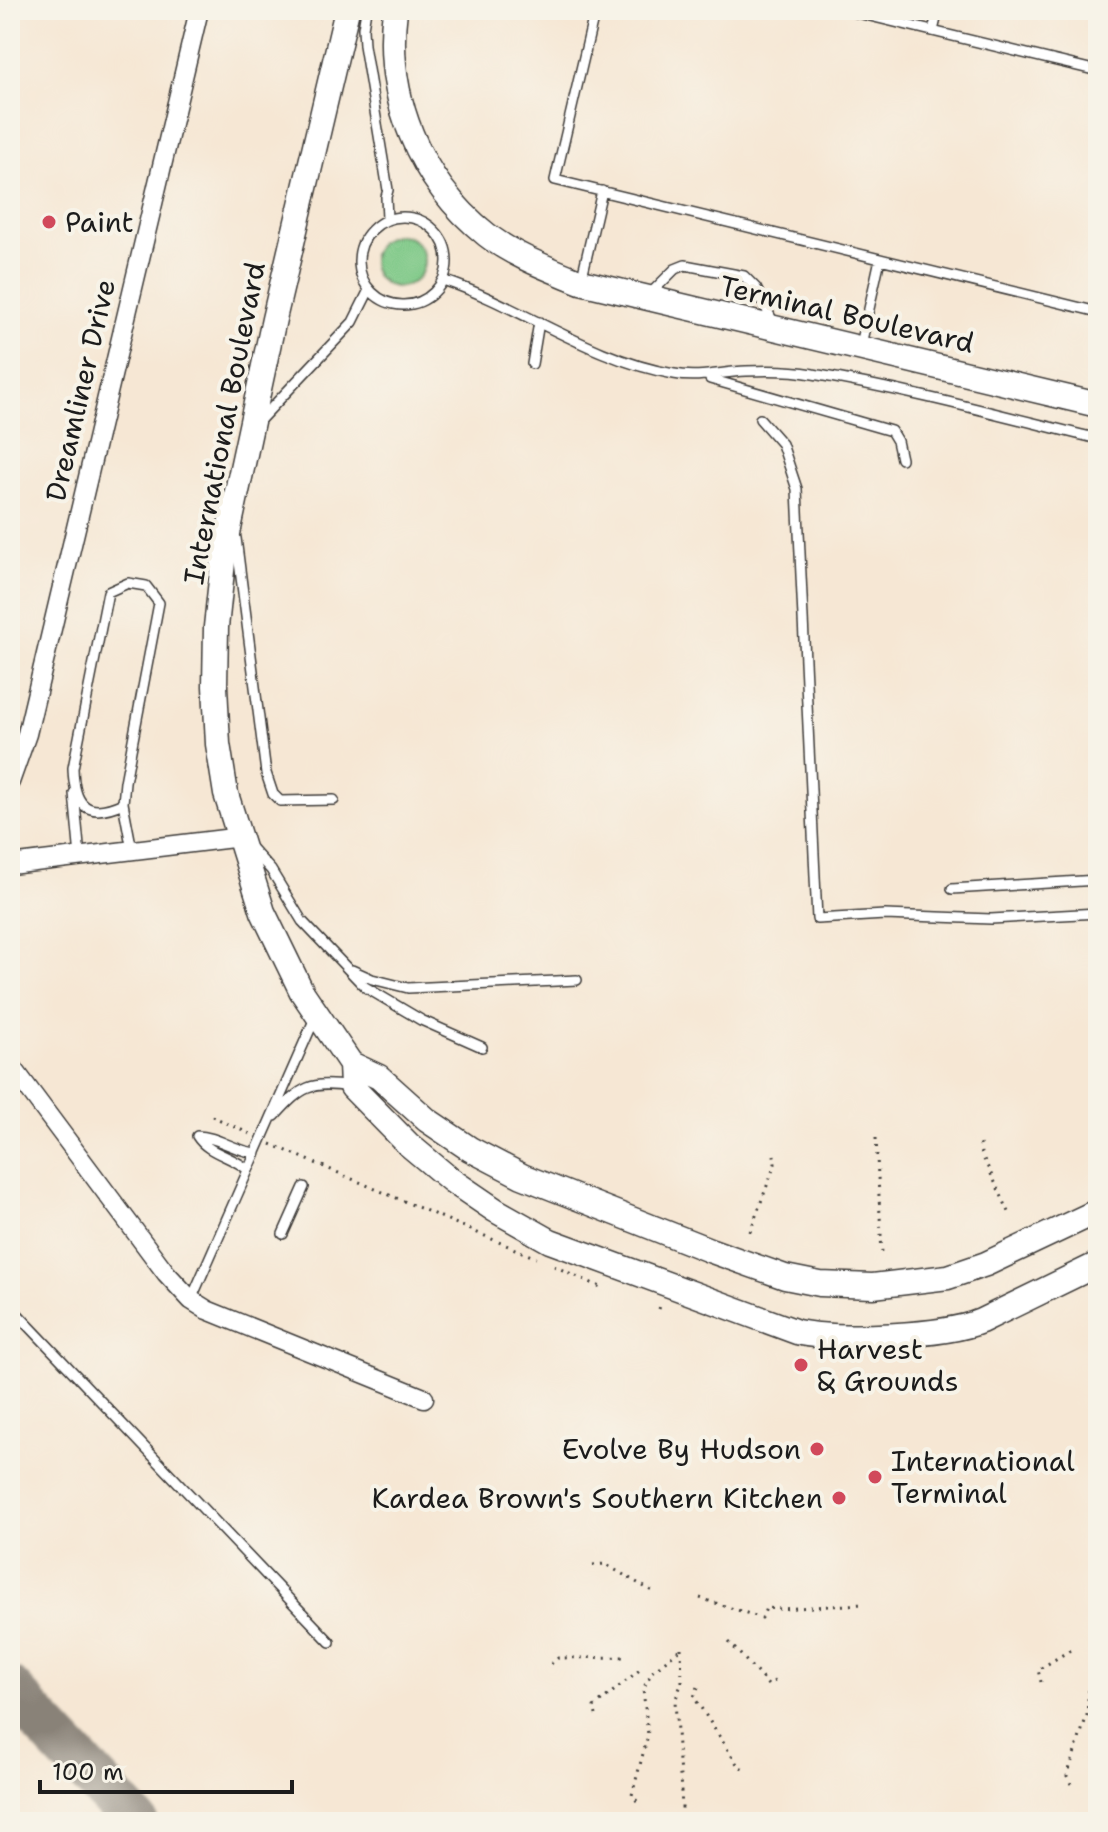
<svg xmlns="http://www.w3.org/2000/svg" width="1108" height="1832" font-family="'Shantell Sans',sans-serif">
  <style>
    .green { fill: #7cc785; stroke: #4c7250; stroke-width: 2 }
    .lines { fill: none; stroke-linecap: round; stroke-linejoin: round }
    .taxiway { stroke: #898278; stroke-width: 46 }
    .lane-casing { stroke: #3d3a38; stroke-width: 12 }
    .street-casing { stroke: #3d3a38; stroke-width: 21 }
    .secondary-casing { stroke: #3d3a38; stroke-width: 27 }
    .path { stroke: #3d3a38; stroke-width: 3; stroke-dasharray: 2 6; stroke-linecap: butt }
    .lane { stroke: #fff; stroke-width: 9 }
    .street { stroke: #fff; stroke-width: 18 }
    .secondary { stroke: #fff; stroke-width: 24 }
    .poi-dot { fill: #d1495b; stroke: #f7f3e8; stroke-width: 3 }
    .labels { text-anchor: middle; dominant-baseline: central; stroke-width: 8; stroke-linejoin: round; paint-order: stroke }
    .poi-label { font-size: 28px; fill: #1c1c1c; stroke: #f7f3e8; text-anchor: start }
    .street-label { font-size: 28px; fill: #1c1c1c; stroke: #f7f3e8 }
  </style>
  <rect width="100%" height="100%" fill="#f7f3e8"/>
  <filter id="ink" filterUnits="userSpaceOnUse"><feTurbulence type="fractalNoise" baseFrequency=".0125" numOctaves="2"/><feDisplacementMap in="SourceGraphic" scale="16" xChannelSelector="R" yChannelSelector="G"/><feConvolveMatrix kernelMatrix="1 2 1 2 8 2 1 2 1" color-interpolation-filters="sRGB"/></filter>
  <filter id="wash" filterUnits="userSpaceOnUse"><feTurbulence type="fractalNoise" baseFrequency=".006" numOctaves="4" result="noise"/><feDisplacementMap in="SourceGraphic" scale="32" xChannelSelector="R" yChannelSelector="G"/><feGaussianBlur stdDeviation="1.8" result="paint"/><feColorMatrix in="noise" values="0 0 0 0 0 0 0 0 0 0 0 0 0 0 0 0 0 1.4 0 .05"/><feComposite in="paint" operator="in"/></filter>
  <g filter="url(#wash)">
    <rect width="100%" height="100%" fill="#f6e7d4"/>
    <path class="green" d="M372 261a26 26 0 1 1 52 0a26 26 0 1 1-52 0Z"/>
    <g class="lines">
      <path class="taxiway" d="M10,1690l125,132"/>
    </g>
  </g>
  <g filter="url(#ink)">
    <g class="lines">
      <g class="lane-casing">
        <path id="lane" d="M366,10l-3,18 1,17 24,145 -2,7 1,22
          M595,10l-40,170 543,132
          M845,10l253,61
          M933,31l5,-21
          M359 261a44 44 0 1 1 88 0a44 44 0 1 1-88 0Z
          M443,280c78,26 148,80 231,94 25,5 47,-2 72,-3 21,-1 46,-1 67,3 96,16 191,42 285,65
          M581,281l21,-90
          M648,296l27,-27 10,-4 59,11 12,12 19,38
          M861,345l19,-86
          M532,364l7,-42
          M710,379l181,52 6,10 4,18
          M760,419l22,25 15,45 20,430 68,-4 106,4 107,-6
          M259,421l94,-99 16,-32
          M236,538l30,235 7,21 7,7 54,-1
          M74,793l6,64
          M123,803c-37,17 -49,2 -50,-35l35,-176 20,-9 18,3 13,17 -34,179 -2,21 9,47
          M251,848l20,22 31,51 63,66 56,33 61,27
          M952,889l146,-9
          M352,970l20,9 36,9 169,-8
          M275,1116c27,-30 35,-35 76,-29
          M248,1170c-15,-14 -40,-16 -51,-34 20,0 37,15 59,17
          M283,1234l21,-47
          M191,1300l124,-282
          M10,1306l320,336"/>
      </g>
      <g class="street-casing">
        <path id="street" d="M10,782l17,-48 172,-724
          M10,865l231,-28
          M10,1064l156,209 25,27 16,10 217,88"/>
      </g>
      <g class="secondary-casing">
        <path id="secondary" d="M347,10l-73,309 -50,233 -8,75 -1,59 3,58 8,50 37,118 39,80 49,72 1,23 56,57 43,36 44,30 55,31 247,91c38,9 149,4 184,-11l117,-57
          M395,10c-11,86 24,171 92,225 27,21 63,34 94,47l517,123
          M351,1064l28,13 48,43 43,29 52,27 190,75 73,26 35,7 53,2 75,-9 38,-13 112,-53"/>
      </g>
      <path class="path" d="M212,1116l38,18
        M876,1138l6,116
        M271,1144l265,114
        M980,1144l1,9 30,63
        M750,1232l25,-68 -1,-9
        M554,1266l51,23
        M659,1309l1,-3
        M593,1565l12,-1 50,29
        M700,1598l62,20 4,-10 14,1 83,-5
        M729,1642l39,43 10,-6
        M681,1648l1,34 -7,19 8,121
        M551,1664l7,-6 70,-1
        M1041,1682l-3,-12 37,-23
        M698,1687l-4,10 45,70 8,3
        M596,1715l-2,-8 48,-39
        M1071,1784l-4,-8 20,-61 2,-28 9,-4
        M637,1801l-5,-6 16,-60 -5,-46 9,-17 29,-24"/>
      <use href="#lane" class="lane"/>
      <use href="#street" class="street"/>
      <use href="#secondary" class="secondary"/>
    </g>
  </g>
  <g class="poi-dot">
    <circle cx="49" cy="222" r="8"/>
    <circle cx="801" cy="1365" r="8"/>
    <circle cx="817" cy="1449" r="8"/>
    <circle cx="875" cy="1477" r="8"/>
    <circle cx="839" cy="1498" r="8"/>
  </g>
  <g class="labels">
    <g class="poi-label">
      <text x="65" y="222">Paint</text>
      <text x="817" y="1349">Harvest<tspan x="817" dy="32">&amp; Grounds</tspan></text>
      <text x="801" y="1449" text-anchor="end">Evolve By Hudson</text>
      <text x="891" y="1461">International<tspan x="891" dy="32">Terminal</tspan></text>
      <text x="823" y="1498" text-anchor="end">Kardea Brown's Southern Kitchen</text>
    </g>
    <g class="street-label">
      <text transform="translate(847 314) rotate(13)">Terminal Boulevard</text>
      <text transform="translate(80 390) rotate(-77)">Dreamliner Drive</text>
      <text transform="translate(224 423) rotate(-79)">International Boulevard</text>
    </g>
  </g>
  <rect width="1108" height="1832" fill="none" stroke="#f7f3e8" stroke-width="40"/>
  <path d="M40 1780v12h252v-12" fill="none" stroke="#1c1c1c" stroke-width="4"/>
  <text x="52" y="1780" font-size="24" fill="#1c1c1c" stroke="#f7f3e8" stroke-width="6" paint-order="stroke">100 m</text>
</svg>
